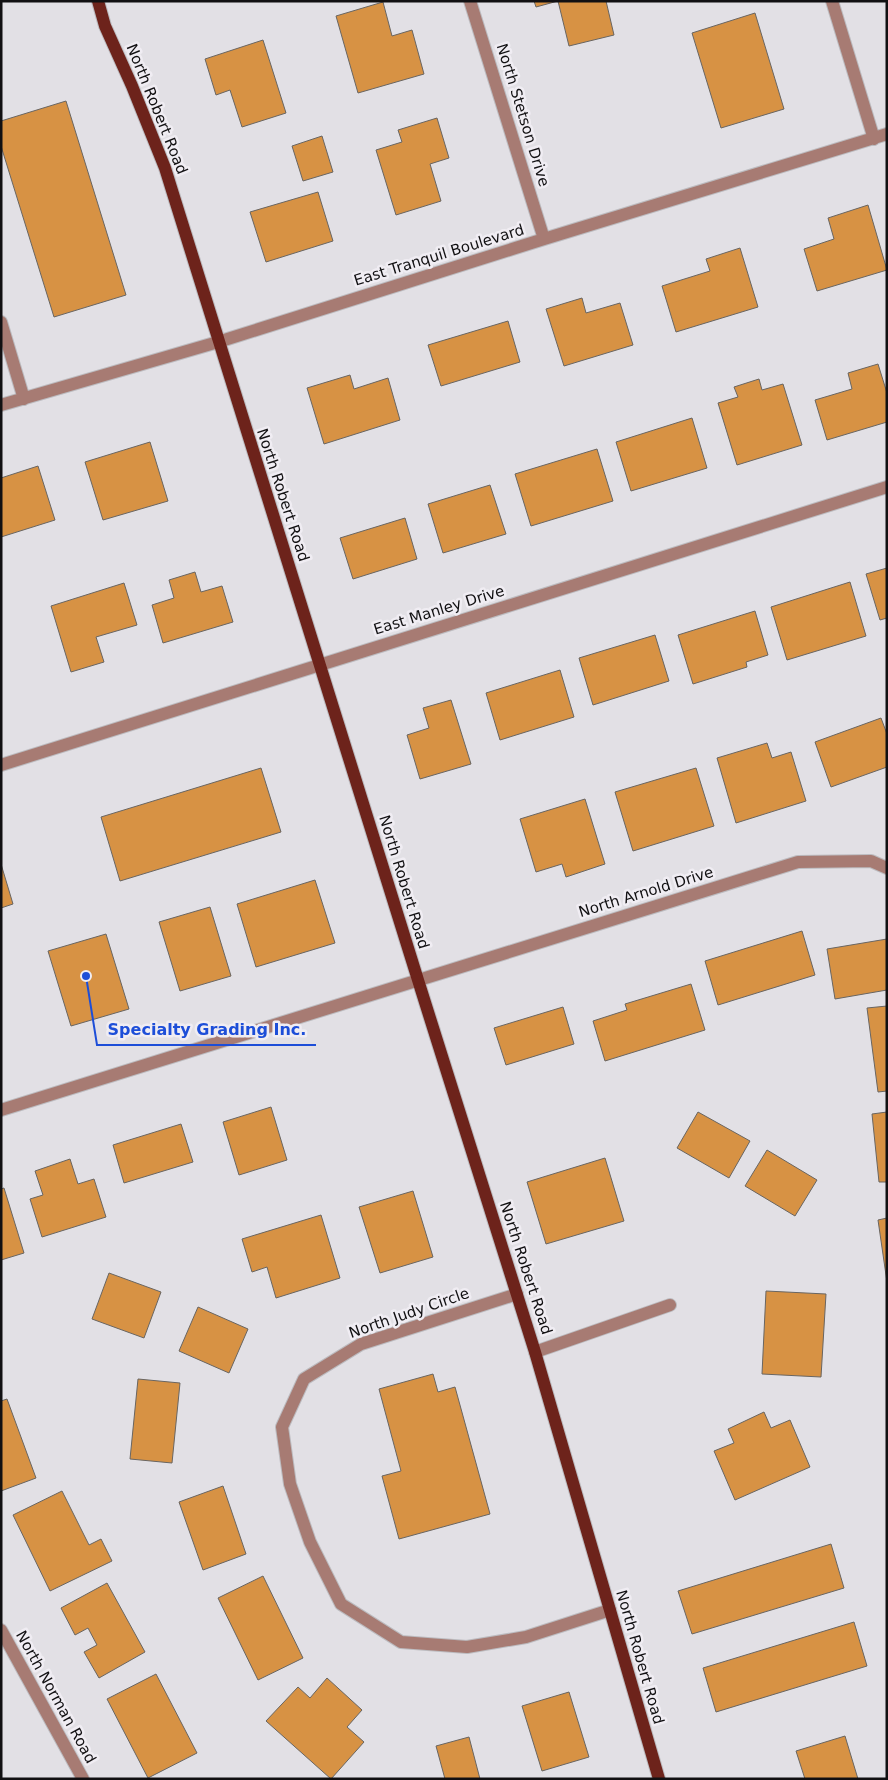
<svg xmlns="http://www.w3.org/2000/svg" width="888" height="1780" font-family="'DejaVu Sans',sans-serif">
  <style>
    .building { fill: #d79244; stroke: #696561 }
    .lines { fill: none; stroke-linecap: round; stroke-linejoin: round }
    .minor-casing { stroke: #bcbbbf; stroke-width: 14 }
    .major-casing { stroke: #bcbbbf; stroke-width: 14 }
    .minor { stroke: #a77b73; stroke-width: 12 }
    .major { stroke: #6d231b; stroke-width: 12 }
    .labels { text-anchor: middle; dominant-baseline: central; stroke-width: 5; stroke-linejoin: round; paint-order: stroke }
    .street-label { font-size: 15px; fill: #111012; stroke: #f0edf3 }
    .leader { fill: none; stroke: #1d4ed8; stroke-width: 2 }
    .callout-dot { fill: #1d4ed8; stroke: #f0edf3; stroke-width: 2 }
    .callout-label { font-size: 16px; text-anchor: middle; font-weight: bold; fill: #1d4ed8; stroke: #f0edf3; stroke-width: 5; stroke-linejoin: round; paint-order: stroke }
  </style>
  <rect width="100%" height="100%" fill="#e2e0e5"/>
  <path class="building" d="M534,1h72l8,34 -45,11 -11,-45 -22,6z
    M383,2l9,34 20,-6 12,44 -66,19 -22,-77z
    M755,13l29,96 -63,19 -29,-95z
    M263,40l23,73 -44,14 -12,-37 -14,5 -11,-36z
    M66,101l60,194 -72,22 -53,-171v-25z
    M437,118l12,40 -19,6 11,37 -45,14 -20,-65 26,-8 -4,-12z
    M322,136l11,36 -30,9 -11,-35z
    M318,192l15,49 -67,21 -16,-50z
    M868,205l19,65 -70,21 -13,-42 30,-10 -6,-21z
    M740,248l18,59 -82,25 -14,-46 48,-15 -4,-12z
    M582,298l4,15 34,-10 13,42 -69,21 -18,-57z
    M508,321l12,41 -79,24 -13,-41z
    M878,364l9,29v29l-60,18 -12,-40 37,-11 -4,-16z
    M350,375l4,14 34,-11 12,42 -76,24 -17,-56z
    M759,379l3,11 21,-6 19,61 -65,20 -19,-62 20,-6 -4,-10z
    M692,418l15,50 -76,23 -15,-49z
    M150,442l18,59 -65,19 -18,-58z
    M597,449l16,52 -82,25 -16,-52z
    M38,466l17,54 -54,17v-59z
    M490,485l16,49 -63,19 -15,-49z
    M405,518l12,41 -64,20 -13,-41z
    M887,568v50l-7,2 -14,-46z
    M195,572l6,20 21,-6 11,36 -70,21 -11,-38 22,-7 -5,-18z
    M850,582l16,54 -79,24 -16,-53z
    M124,583l13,42 -41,12 8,25 -33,10 -20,-66z
    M755,611l13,44 -22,7 1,5 -54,17 -15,-49z
    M655,635l14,46 -76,24 -14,-47z
    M560,670l14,47 -74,23 -14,-47z
    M451,700l20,64 -51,15 -13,-44 22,-7 -6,-20z
    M881,718l6,16v33l-56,20 -16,-45z
    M767,743l5,15 19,-6 15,49 -70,22 -19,-65z
    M261,768l20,64 -161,49 -19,-64z
    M696,768l18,58 -81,25 -18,-59z
    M585,799l20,65 -39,13 -4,-13 -26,8 -16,-53z
    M1,864l12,40 -12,4z
    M315,880l20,63 -79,24 -19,-63z
    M210,907l21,69 -51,15 -21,-69z
    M802,931l13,44 -97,30 -13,-44z
    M106,934l23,75 -58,17 -23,-75z
    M887,939v51l-52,9 -8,-50z
    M691,984l14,46 -100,31 -12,-40 34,-11 -2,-6z
    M887,1006v85l-9,1 -11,-84z
    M563,1007l11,37 -68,21 -12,-37z
    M271,1107l16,53 -48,15 -16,-53z
    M698,1112l52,29 -21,37 -52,-30z
    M887,1112v70h-8l-7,-68z
    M181,1124l12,38 -69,21 -11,-38z
    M767,1150l50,30 -22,36 -50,-30z
    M605,1158l19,63 -78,23 -19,-62z
    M70,1159l8,25 16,-5 12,38 -64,20 -12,-38 13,-4 -8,-24z
    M4,1188l20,65 -23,7v-71z
    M413,1191l20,66 -53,16 -21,-66z
    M321,1215l19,63 -64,20 -9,-31 -15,5 -10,-33z
    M887,1218v64l-9,-62z
    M109,1273l52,19 -17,46 -52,-19z
    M766,1291l60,3 -5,83 -59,-3z
    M198,1307l50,22 -19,44 -50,-22z
    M433,1374l5,18 17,-5 35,127 -91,25 -17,-63 19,-5 -22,-82z
    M138,1379l42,4 -8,80 -42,-4z
    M7,1399l29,79 -35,13v-90z
    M764,1412l7,16 19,-8 20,47 -75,33 -21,-49 20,-8 -6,-14z
    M223,1486l23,68 -43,16 -24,-68z
    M62,1491l27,54 12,-6 11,22 -62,30 -37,-76z
    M831,1544l13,44 -152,46 -14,-43z
    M263,1576l40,82 -45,22 -40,-82z
    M107,1583l38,69 -46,26 -15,-26 13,-7 -9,-17 -13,7 -14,-27z
    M854,1622l13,44 -151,46 -13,-44z
    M156,1674l41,79 -49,25 -41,-79z
    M327,1678l35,32 -15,17 17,15 -33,37 -65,-58 32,-34 12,11z
    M569,1692l20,65 -47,14 -20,-65z
    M845,1736l13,43h-53l-9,-28z
    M469,1737l11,42h-35l-9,-33z"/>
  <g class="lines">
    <g class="minor-casing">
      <path id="minor" d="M470,1l74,238
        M832,1l42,138
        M1,322l23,77
        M1,405l217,-63 326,-103 343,-105
        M1,765l886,-278
        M1,1110l797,-248 73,-1 16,7
        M517,1294l-156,50 -57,35 -22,48 8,57 20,58 31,62 60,38 66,5 59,-10 84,-27
        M535,1352l135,-47
        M1,1630l82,149"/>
    </g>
    <g class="major-casing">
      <path id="major" d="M98,1l7,25 27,60 33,82 253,812 117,372 124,427"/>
    </g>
    <use href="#minor" class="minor"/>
    <use href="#major" class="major"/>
  </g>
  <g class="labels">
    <g class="street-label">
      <text transform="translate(157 109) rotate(68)">North Robert Road</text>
      <text transform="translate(523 115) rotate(73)">North Stetson Drive</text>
      <text transform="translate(439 255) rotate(-17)">East Tranquil Boulevard</text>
      <text transform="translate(283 495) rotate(72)">North Robert Road</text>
      <text transform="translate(439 610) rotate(-17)">East Manley Drive</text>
      <text transform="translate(404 882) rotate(73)">North Robert Road</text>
      <text transform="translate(646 892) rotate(-17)">North Arnold Drive</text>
      <text transform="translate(526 1268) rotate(72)">North Robert Road</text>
      <text transform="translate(409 1313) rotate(-19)">North Judy Circle</text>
      <text transform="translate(640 1657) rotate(74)">North Robert Road</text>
      <text transform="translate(56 1697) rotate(61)">North Norman Road</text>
    </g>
  </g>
  <path class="leader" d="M86 976L97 1045H316"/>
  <circle class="callout-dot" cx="86" cy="976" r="5"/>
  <g class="callout-label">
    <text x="207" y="1035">Specialty Grading Inc.</text>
  </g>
  <rect width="888" height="1780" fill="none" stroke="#111012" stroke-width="5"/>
</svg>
